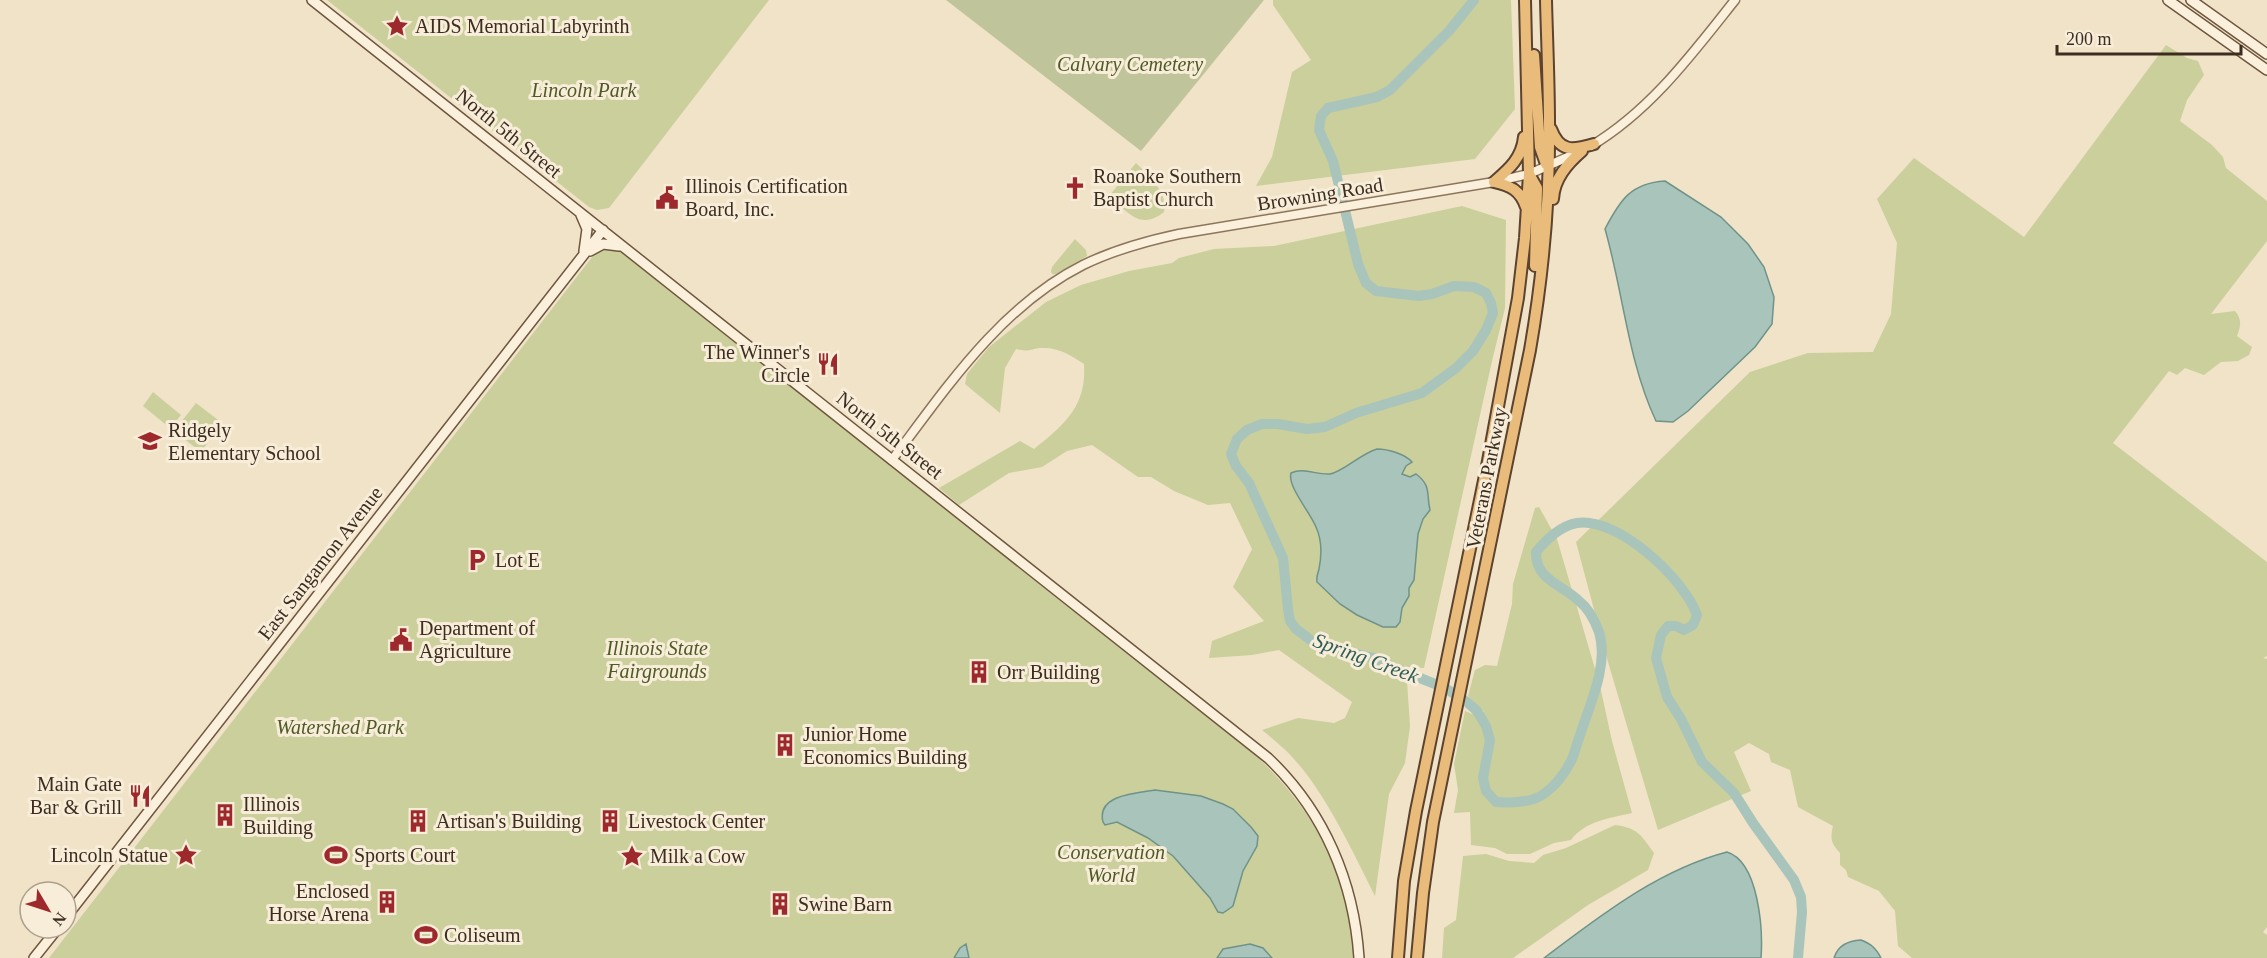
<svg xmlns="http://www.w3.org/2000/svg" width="2267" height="958" font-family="'Times New Roman',serif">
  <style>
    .green { fill: #cacf9b }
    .cemetery { fill: #c0c49a }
    .water { fill: #a9c4bb; stroke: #6f9389; stroke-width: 1.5 }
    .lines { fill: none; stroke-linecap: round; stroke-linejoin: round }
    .river { stroke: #a9c4bb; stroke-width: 10 }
    .tertiary-casing { stroke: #8d755c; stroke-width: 11 }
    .secondary-casing { stroke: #6f563f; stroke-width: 12 }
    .trunk-casing { stroke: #5b4330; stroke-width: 14 }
    .tertiary { stroke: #faf0dc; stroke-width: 8 }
    .secondary { stroke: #faf0dc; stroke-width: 9 }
    .trunk { stroke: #eabc7b; stroke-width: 10 }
    .labels { text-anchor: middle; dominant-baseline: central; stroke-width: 6; stroke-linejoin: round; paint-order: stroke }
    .poi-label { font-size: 20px; fill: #3d2d20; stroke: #f7edd8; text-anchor: start }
    .park-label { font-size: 20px; font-style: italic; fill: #4e5a26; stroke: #f7edd8 }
    .street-label { font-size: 20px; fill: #3d2d20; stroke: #f7edd8 }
    .water-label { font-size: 21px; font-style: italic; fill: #2f5d59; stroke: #f7edd8 }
  </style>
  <rect width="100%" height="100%" fill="#f0e3c8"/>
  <path class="green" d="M327,0h442l-160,208 -12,2 -8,-3z
    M1273,0h238l4,109 -40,50 -219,27 16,-29 20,-85 19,-12 -38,-55z
    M2166,45l21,13 11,3 6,14 -17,25 -7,21 32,24 11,12 3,11 41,33v40l-56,73 24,-3c7,8 6,15 2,25l15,11 -3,8 -11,6 -17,1 -17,13 -19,-7 -8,7 -8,-4 -56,72 154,119v94l-4,2 4,1v268l-4,5 4,3v23h-355l-14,-12 -3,-35 -16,-20 -31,-14 -2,-7 -6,-5v-12c-9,-10 -10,-14 -7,-27l-35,-19 -8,-37 -19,-8 -2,-8 -20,-11 -15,9 17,39 -93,39 -50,-168 -32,-120 174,-170 58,-19 65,-1 18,-38 6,-71 -20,-44 37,-41 110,79z
    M1136,163c13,13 32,29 28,49 -24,19 -36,0 -55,-16z
    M1462,206l44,14 -1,88 -13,53 -68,307 -18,-1 4,59 -5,37 -16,31 -14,102c-21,-42 -50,-104 -82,-138 -9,-10 -20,-19 -31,-28l36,-12 36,5 11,-5 7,-16 -73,-52 -27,5 -43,3 3,-17 52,-20 -31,-34 19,-38 -22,-46 -22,2 -34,-14 -23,-14h-13l-46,-32 -25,6 -25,16 -33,6 -50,32 -20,-17 81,-47 14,8c30,-24 53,-43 50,-85 -12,-8 -24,-16 -40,-16 -12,-1 -12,5 -28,1l-11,19 -5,45 -35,-29 2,-10 22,-27 57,-45 35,-17 48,-14 43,-8 7,-5 35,-9 60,-3z
    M1075,239l11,11 1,6 -31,18h-4l-1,-3 1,-4z
    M603,247l16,3 9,6 613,485c69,64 107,121 114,217h-1306l547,-706z
    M153,392l28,23 -11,13 -27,-22z
    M196,403l26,20 -21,29 -27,-21z
    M1539,507l18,32 43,147 12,55 20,72c-22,5 -47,8 -61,27l-17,3 -24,11h-23l-12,-6 -24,-3 -1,-33 -16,1 4,-23 -4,-26 11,-53 7,3 12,-2 -16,-16 7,-26 10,-5 12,1 15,-62 1,-20 22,-76z
    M1615,825c23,3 26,10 39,28l-6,17 -60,35 -75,53h-71l2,-30 12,-8 7,-64 23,-2 23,7 25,2 9,-8 23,-7z"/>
  <path class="cemetery" d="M946,0h318l-123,151z"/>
  <path class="water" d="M1665,181l56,36 27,27 16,23 10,30 -2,27 -17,23 -67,64 -15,11 -17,-1c-28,-59 -33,-130 -51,-192 15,-29 26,-46 60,-48z
    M1377,449c11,0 28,5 35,13l-6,4 -4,8 8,3 6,-3c16,12 10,20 14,36l-7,9 -5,15 -4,46 -5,8v8l-7,12 -2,14 -4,5h-13l-26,-12 -17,-11 -23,-22c-1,-6 1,-8 2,-13 3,-15 3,-29 -3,-42 -6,-15 -29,-41 -25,-54 13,-6 25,2 39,1 13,-2 30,-20 47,-25z
    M1155,790l46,6 22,8 10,5 18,18 7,9 -1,10 -14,25 -10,35 -10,7 -5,-1 -8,-14 -37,-42 -25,-18 -31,-16 -12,3 -2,-3c-7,-27 33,-29 52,-32z
    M1727,852c32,10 36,78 34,106h-217c56,-42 114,-88 183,-106z
    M1861,940c10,4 15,8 20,18h-47c4,-13 14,-17 27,-18z
    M966,944l3,14h-15l6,-10z
    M1250,944l13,4 9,10h-55l6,-9z"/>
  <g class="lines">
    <path class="river" d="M1474,0l-25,31 -59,59 -13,7 -49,11 -7,8 -2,14 14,31 25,103 8,19 10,8 43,5 13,-2 22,-8 20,1 12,6 5,10 2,10 -7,17 -13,21 -17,17 -34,25 -66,20 -31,14 -18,2 -29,-5h-16l-15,6 -10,9 -6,15 5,12 13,17 34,75 5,51 2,12 6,8 20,15 58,14 21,10 50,20 22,14 10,9 9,15 4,14 -7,38 3,13 10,11c15,1 37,1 49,-9 11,-8 20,-20 26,-32 4,-8 6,-18 9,-26 10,-31 29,-70 19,-103 -4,-11 -11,-24 -20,-31 -16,-16 -44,-21 -43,-49 11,-13 24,-26 41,-29 42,-6 107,56 120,92l-4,10 -9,5 -8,-4h-8l-7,9 -5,23 11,39 14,22 21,43 32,31 19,30 41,57 7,17 1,15 -4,46"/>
    <g class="tertiary-casing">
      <path id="tertiary" d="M1591,146c60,-36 101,-92 144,-146
        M892,460c55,-73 108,-153 191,-195 31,-15 63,-24 96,-31l315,-52 35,-8 48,-21"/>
    </g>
    <g class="secondary-casing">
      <path id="secondary" d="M312,0l956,758c56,53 86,124 91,200
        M2168,0l99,70
        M2191,0l76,54
        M581,215l6,14 -3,22
        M590,251l13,-7 16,2
        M66,917l537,-687
        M34,958l24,-30"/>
    </g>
    <g class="trunk-casing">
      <path id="trunk" d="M1534,55l6,92 6,17
        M1551,129c9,24 22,21 43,15
        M1529,174l8,14 -2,78
        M1494,182c15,-13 28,-24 30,-45
        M1494,182c17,4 26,8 32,25
        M1553,199c1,-20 14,-35 29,-48
        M1398,958l6,-77 12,-70 72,-350 30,-163 7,-60 4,-64 -4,-174
        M1417,958l6,-65 10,-71 97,-472c13,-75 20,-151 19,-227 0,-41 -2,-82 -3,-123"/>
    </g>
    <use href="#tertiary" class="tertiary"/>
    <use href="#secondary" class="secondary"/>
    <use href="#trunk" class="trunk"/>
  </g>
  <defs>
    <g id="sight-bare" transform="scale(1.8)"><path d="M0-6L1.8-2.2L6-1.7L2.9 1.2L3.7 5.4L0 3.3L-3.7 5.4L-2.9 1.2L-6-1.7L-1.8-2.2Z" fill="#9e292d" stroke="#f7edd8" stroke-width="2.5" paint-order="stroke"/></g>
    <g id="church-bare" transform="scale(1.8)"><path d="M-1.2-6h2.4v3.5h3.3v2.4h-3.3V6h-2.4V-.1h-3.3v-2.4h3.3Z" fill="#9e292d" stroke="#f7edd8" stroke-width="2.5" paint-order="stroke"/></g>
    <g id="civic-bare" transform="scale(1.8)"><path d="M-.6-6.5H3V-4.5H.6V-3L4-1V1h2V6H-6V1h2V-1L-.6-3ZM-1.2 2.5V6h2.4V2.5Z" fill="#9e292d" stroke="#f7edd8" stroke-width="2.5" paint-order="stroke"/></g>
    <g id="restaurant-bare" transform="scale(1.8)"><path d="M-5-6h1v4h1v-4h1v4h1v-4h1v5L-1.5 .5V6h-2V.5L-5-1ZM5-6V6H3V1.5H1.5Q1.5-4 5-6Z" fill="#9e292d" stroke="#f7edd8" stroke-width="2.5" paint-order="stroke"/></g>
    <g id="school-bare" transform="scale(1.8)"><path d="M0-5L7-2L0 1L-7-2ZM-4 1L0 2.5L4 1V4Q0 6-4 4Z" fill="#9e292d" stroke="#f7edd8" stroke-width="2.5" paint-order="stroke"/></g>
    <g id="parking-bare" transform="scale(1.8)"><path d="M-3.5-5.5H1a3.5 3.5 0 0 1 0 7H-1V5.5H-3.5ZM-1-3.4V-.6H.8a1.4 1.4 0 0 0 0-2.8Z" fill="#9e292d" stroke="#f7edd8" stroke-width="2.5" paint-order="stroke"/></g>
    <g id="building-bare" transform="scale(1.8)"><path d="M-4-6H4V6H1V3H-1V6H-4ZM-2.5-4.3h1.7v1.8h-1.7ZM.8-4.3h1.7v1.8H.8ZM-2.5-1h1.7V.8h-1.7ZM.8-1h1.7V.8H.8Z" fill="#9e292d" stroke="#f7edd8" stroke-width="2.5" paint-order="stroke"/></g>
    <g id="stadium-bare" transform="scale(1.8)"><path d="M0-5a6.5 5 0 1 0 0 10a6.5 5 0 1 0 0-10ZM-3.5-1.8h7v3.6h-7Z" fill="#9e292d" stroke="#f7edd8" stroke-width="2.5" paint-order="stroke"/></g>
  </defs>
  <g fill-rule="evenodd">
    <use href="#sight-bare" x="397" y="26"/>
    <use href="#church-bare" x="1075" y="188"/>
    <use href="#civic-bare" x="667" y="198"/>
    <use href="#restaurant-bare" x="828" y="364"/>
    <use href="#school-bare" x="150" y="441"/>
    <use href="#parking-bare" x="477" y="560"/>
    <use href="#civic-bare" x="401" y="640"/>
    <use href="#building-bare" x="979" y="672"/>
    <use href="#building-bare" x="785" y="745"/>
    <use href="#restaurant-bare" x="140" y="796"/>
    <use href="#building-bare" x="225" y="815"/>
    <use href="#building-bare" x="418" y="821"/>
    <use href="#building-bare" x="610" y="821"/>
    <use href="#sight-bare" x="186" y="855"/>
    <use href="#stadium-bare" x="336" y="855"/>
    <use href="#sight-bare" x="632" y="856"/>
    <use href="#building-bare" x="387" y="902"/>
    <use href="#building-bare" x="780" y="904"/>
    <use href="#stadium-bare" x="426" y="935"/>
  </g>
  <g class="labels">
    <g class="poi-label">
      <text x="415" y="26">AIDS Memorial Labyrinth</text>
      <text x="1093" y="176">Roanoke Southern<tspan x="1093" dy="23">Baptist Church</tspan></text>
      <text x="685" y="186">Illinois Certification<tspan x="685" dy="23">Board, Inc.</tspan></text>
      <text x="810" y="352" text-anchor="end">The Winner's<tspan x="810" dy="23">Circle</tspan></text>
      <text x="168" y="430">Ridgely<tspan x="168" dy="23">Elementary School</tspan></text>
      <text x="495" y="560">Lot E</text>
      <text x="419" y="628">Department of<tspan x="419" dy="23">Agriculture</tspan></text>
      <text x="997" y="672">Orr Building</text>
      <text x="803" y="734">Junior Home<tspan x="803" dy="23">Economics Building</tspan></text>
      <text x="122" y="784" text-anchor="end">Main Gate<tspan x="122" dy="23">Bar &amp; Grill</tspan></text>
      <text x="243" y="804">Illinois<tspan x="243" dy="23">Building</tspan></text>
      <text x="436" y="821">Artisan's Building</text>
      <text x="628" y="821">Livestock Center</text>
      <text x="168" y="855" text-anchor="end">Lincoln Statue</text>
      <text x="354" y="855">Sports Court</text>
      <text x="650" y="856">Milk a Cow</text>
      <text x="369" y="891" text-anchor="end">Enclosed<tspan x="369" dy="23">Horse Arena</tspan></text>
      <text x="798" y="904">Swine Barn</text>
      <text x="444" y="935">Coliseum</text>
    </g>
    <g class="park-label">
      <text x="1130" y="64">Calvary Cemetery</text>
      <text x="584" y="90">Lincoln Park</text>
      <text x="657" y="648">Illinois State<tspan x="657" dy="23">Fairgrounds</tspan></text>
      <text x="340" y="727">Watershed Park</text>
      <text x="1111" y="852">Conservation<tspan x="1111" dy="23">World</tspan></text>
    </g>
    <g class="street-label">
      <text transform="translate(509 133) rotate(39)">North 5th Street</text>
      <text transform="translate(1320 194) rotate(-9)">Browning Road</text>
      <text transform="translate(890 435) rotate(38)">North 5th Street</text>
      <text transform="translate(1486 478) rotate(-79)">Veterans Parkway</text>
      <text transform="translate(320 563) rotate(-52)">East Sangamon Avenue</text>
    </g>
    <g class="water-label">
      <text transform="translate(1366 658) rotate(20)">Spring Creek</text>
    </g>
  </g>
  <g transform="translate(48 910) rotate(129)"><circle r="28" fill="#f7edd8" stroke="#ada08e" stroke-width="1.5"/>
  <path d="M0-4.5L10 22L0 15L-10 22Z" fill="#9e292d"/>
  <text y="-9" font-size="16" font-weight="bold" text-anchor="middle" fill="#3d2d20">N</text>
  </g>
  <path d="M2057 45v9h184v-9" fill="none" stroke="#3d2d20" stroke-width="3"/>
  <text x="2066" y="45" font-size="18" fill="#3d2d20" stroke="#f7edd8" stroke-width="4.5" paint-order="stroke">200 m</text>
</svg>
